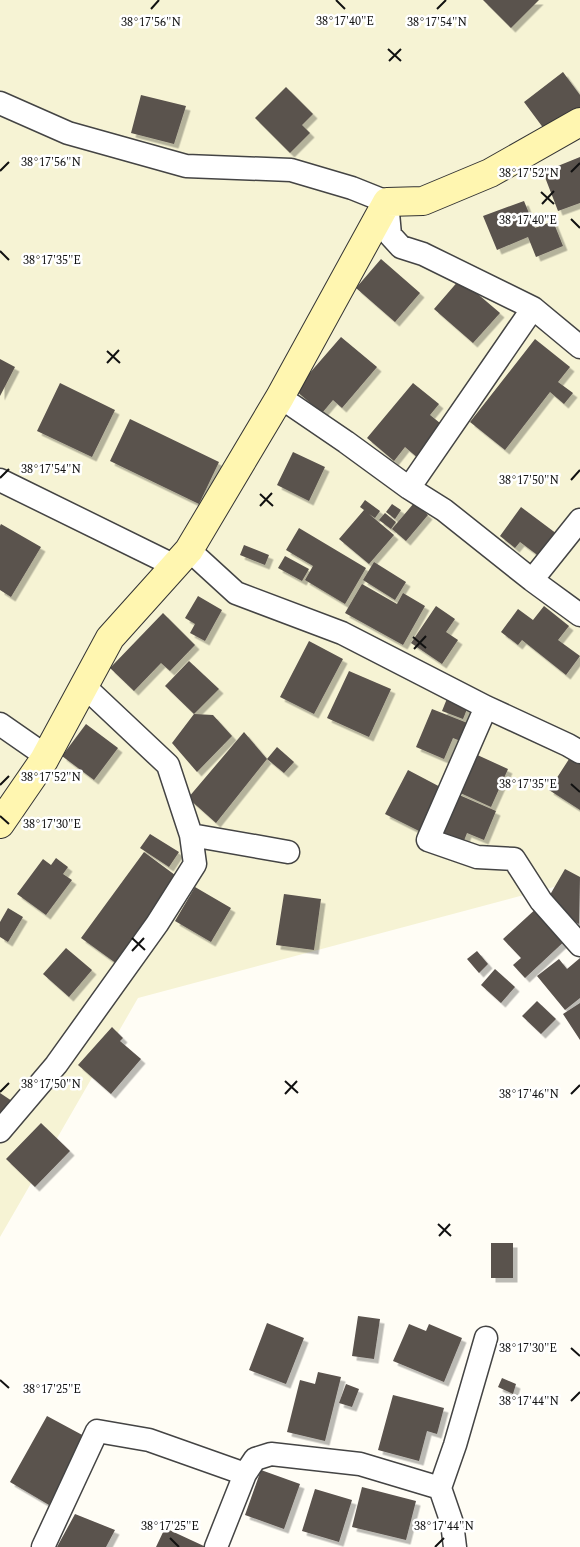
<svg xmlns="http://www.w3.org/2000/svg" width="580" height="1547" font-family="Spectral,serif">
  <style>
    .farmland { fill: #f6f3d4 }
    .building { fill: #5a524d; filter: url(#shadow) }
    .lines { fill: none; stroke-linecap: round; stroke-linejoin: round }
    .street-casing { stroke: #444; stroke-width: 25 }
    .secondary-casing { stroke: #333; stroke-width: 30 }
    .street { stroke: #fff; stroke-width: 22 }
    .secondary { stroke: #fff6b0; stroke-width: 28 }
    .ticks { fill: none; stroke: #111; stroke-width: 2 }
    .ticks-label { font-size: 12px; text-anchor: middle; fill: #111; stroke: #fff; stroke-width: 5; stroke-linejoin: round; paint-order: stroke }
  </style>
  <defs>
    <filter id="shadow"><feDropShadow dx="4.5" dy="4.5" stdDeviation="0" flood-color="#0004"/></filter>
  </defs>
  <rect width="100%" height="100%" fill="#fffdf5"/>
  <path class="farmland" d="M0,0h580v880l-442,118 -138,239z"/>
  <path class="building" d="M483,0h56l-28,28z
    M563,72l17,23v13l-33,25 -23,-31z
    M286,87l27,27 -11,11 8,8 -20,20 -35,-35z
    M141,95l45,11 -12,38 -43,-11z
    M580,157v46l-22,8 -15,-39z
    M524,201l11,27 18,-7 10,25 -27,11 -8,-20 -31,13 -14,-34z
    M381,259l39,34 -25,29 -39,-34z
    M460,279l40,34 -27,30 -39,-34z
    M341,337l36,30 -35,41 -9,-8 -11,13 -27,-23z
    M535,339l35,28 -12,15 15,11 -9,11 -14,-12 -45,58 -35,-28z
    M0,359l15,8 -15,29z
    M60,383l55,27 -23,47 -55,-26z
    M413,383l26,21 -9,11 15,12 -26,32 -14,-12 -11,14 -27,-23z
    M130,419l89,43 -20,42 -89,-43z
    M293,452l32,15 -16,34 -32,-16z
    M365,500l15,11 -5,7 -6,-4 25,21 -25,29 -30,-25 25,-29 -4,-3z
    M414,503l14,12 -22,26 -14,-12z
    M392,504l9,6 -6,9 -9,-7z
    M521,507l36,27 -17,23 -20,-15 -5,6 -15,-12z
    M385,513l11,9 -5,7 -12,-9z
    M1,524l40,23 -30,50 -11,-7v-64z
    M299,528l67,40 -21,36 -40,-24 8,-14 -27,-16z
    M244,545l25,10 -4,10 -25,-10z
    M285,556l24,13 -7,12 -24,-13z
    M374,562l32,20 -11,18 -32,-20z
    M362,584l35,20 6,-11 22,13 -22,39 -58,-32z
    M198,596l24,14 -17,31 -15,-8 5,-9 -10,-6z
    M436,606l19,13 -9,13 12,8 -16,24 -31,-21z
    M544,606l25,20 -11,14 22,16 -14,19 -44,-35 -4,5 -17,-13 17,-23 15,11z
    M163,613l32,32 -25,26 -9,-8 -27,28 -24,-23z
    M309,641l34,18 -29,55 -34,-17z
    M189,661l30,28 -25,25 -29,-28z
    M349,671l42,18 -22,48 -42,-19z
    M448,696l21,8 -6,15 -21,-8z
    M432,709l38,15 -7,18 -10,-4 -9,21 -28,-12z
    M194,714l19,1 19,21 -35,36 -25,-29z
    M86,724l32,24 -24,32 -32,-24z
    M244,732l23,27 -51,64 -28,-25z
    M277,747l17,15 -10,11 -17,-14z
    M473,753l35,16 -17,38 -35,-16z
    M571,756l9,6v48l-31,-20z
    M408,770l38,20 -23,43 -38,-19z
    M457,794l39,17 -12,29 -17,-7 -4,10 -23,-10z
    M150,834l29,18 -10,15 -29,-19z
    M144,852l35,26 -62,86 -36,-26z
    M56,858l12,9 -5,7 9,6 -26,35 -29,-21 26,-35 8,6z
    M565,869l15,8 -1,47 -21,-12 -11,-12z
    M195,887l36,21 -20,34 -36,-21z
    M284,894l37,5 -7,51 -38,-5z
    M539,906l30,31 -44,41 -12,-13 8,-7 -18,-19z
    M8,908l15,9 -15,25 -8,-5v-15z
    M66,948l26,22 -23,27 -26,-23z
    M477,951l11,13 -9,9 -12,-14z
    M580,958v40l-15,12 -28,-34 22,-17 8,10z
    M495,969l20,18 -14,16 -20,-18z
    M537,1001l19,18 -15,15 -19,-18z
    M580,1003v37l-17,-26z
    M112,1027l11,11 -3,3 21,18 -30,35 -33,-29z
    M0,1093l12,8 -12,18z
    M41,1123l29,28 -35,36 -29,-28z
    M491,1243h22v35h-22z
    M358,1316l22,3 -6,40 -22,-3z
    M267,1323l37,15 -18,46 -37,-14z
    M409,1324l17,7 3,-7 33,14 -18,44 -51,-21z
    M318,1372l23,5 -16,64 -38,-9 13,-52 15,4z
    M502,1378l14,6 -3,10 -15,-7z
    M346,1384l13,5 -7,18 -13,-4z
    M393,1395l51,13 -7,26 -10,-3 -8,30 -41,-11z
    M47,1416l39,21 -37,68 -39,-23z
    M261,1470l39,14 -16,45 -39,-14z
    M362,1487l54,14 -10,39 -54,-13z
    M315,1489l37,11 -13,42 -37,-11z
    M75,1514l40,16 -9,17h-49z
    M165,1528l41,19h-50z"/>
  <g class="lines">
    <g class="street-casing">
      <path id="street" d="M0,103l68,30 118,33 105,4 61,18 35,14 3,33 11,12 22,7 110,54 47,39
        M280,397l66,45 63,46 35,22 88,70 48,35
        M0,480l175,86
        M409,488l124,-180
        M189,550l47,43 106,40 144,74 82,38 12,7
        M532,580l48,-60
        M486,707l-58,133 49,17 37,2 27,42 39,44
        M0,724l46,32
        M191,835l97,17
        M0,1131l56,-66 101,-141 38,-60 -4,-29 -23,-70 -84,-79
        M440,1488l15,-43 31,-107
        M43,1547l54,-116 52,9 96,34
        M216,1547l29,-73 10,-15 16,-5 89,10 80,24 12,35 3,24"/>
    </g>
    <g class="secondary-casing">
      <path id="secondary" d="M0,824l44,-64 66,-122 79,-88 91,-153 107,-195 36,-1 67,-28 90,-51"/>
    </g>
    <use href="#street" class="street"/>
    <use href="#secondary" class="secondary"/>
  </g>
  <path class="ticks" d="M336,0l9,9M151,9l8,-9M437,9l9,-9M388,49l13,12M389,61l12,-12M0,171l9,-9M571,172l9,-9M541,192l13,12M542,204l12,-13M571,219l9,9M0,251l9,9M107,351l13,12M107,363l12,-13M0,478l9,-9M571,480l9,-10M260,494l13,12M260,506l12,-13M413,637l13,11M414,649l12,-13M571,784l9,8M0,785l9,-9M0,816l9,8M132,938l13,12M132,951l12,-13M285,1081l13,12M0,1092l9,-9M285,1094l12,-13M571,1094l9,-9M438,1224l13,12M439,1236l11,-12M571,1348l9,8M0,1380l9,8M571,1401l9,-9M170,1538l9,9M435,1547l9,-9"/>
  <g class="ticks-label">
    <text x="345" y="25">38°17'40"E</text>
    <text x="151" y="26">38°17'56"N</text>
    <text x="437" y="26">38°17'54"N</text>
    <text x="51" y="166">38°17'56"N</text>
    <text x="529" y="177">38°17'52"N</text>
    <text x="528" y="224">38°17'40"E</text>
    <text x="52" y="264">38°17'35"E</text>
    <text x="51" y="473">38°17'54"N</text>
    <text x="529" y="484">38°17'50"N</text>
    <text x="51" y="781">38°17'52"N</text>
    <text x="528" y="788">38°17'35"E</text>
    <text x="52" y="828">38°17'30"E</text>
    <text x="51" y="1088">38°17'50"N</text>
    <text x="529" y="1098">38°17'46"N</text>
    <text x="528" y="1352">38°17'30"E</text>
    <text x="52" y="1393">38°17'25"E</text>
    <text x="529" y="1405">38°17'44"N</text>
    <text x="444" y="1530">38°17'44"N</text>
    <text x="170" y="1530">38°17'25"E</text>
  </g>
</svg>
